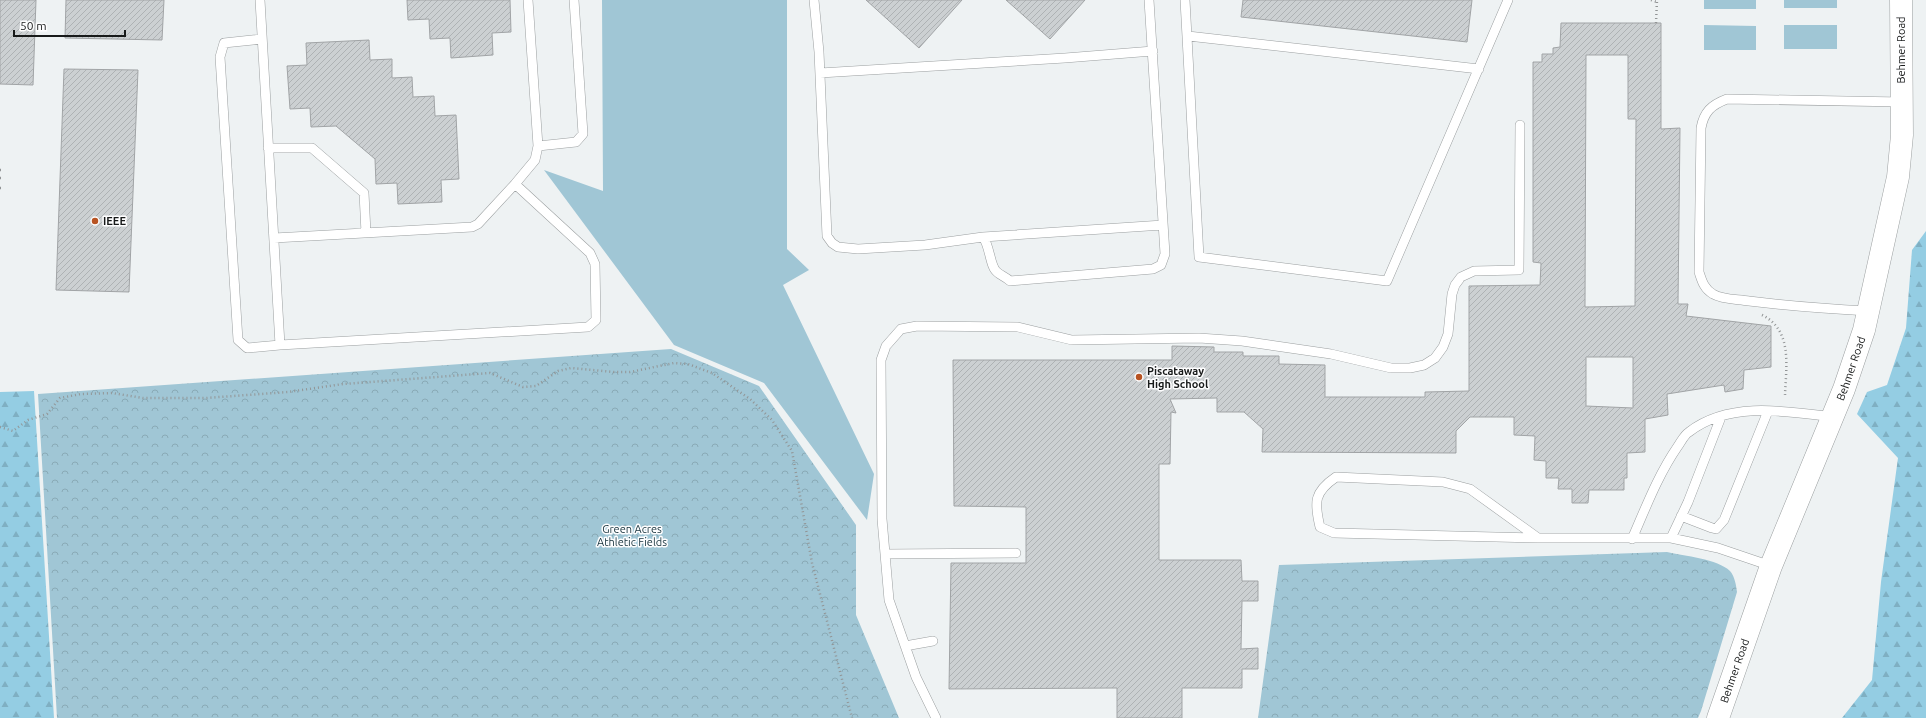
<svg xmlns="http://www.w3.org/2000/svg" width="1926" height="718" font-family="Ubuntu,sans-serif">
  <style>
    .grass { fill: #a0c6d5 }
    .forest { fill: url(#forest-firs) }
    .park { fill: url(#park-crowns) }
    .building { fill: url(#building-hatch); stroke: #a1a4a6; fill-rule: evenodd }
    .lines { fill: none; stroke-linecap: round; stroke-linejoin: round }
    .lane-casing { stroke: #9b9fa0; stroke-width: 10 }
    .secondary-casing { stroke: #9b9fa0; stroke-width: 23 }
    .path { stroke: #929596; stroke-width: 2.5; stroke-dasharray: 1 3; stroke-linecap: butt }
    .lane { stroke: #fff; stroke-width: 9 }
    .secondary { stroke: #fff; stroke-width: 22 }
    .poi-dot { fill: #b85322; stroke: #fefeff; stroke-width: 1.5 }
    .labels { text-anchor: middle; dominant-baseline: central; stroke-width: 3; stroke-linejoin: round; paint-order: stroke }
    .street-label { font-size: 11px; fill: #181a1a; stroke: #fefeff }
    .poi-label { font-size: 11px; font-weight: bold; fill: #181a1a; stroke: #fefeff; text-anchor: start }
    .park-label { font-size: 11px; fill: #15313b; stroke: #fefeff }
  </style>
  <defs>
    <pattern id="forest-firs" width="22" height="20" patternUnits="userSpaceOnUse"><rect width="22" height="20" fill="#94cde3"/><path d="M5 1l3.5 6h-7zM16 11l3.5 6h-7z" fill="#7fafc2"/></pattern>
    <pattern id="park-crowns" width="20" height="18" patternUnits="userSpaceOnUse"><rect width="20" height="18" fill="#a0c6d5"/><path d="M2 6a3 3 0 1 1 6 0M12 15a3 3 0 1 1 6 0" fill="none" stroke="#89aab6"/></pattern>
    <pattern id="building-hatch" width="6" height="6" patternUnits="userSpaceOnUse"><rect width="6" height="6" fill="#ccd0d2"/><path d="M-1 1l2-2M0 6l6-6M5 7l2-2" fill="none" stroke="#aeb2b4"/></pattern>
  </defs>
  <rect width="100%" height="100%" fill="#eef2f3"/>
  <path class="grass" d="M602,0h185v249l22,21 -26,15 91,189 -7,46 -103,-137 -90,-38 -130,-175 59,21z
    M1704,0h52v9h-52z
    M1784,0h53v8h-53z
    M1704,25l52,1v24h-52z
    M1784,25h53v24h-53z"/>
  <path class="forest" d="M1926,231v487h-84l30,-38 9,-98 17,-124 -41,-44 10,-22 20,-7 19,-57 6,-78z
    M34,391l20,327h-54v-326z"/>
  <path class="park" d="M671,349l88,37 97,139v90l43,103h-842l-19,-324z
    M1667,552c17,4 51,7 63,19 5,6 6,14 7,21l-36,119 -3,7h-440l21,-153z"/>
  <path class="building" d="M0,0h36l-3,85 -33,-1z
    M66,0h98l-2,40 -97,-2z
    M407,0h103l1,32 -19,1 1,22 -42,3 -1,-20 -20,1 -1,-20 -21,1z
    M866,0h96l-43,48z
    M1006,0h79l-35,39z
    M1243,0h229l-5,42 -226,-25z
    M1561,23h100v106l19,-1 -2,176h10l-2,12 85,10v41l-27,3 -1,19 -18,3 -1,-7 -57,9 1,21 -23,4v33l-18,1v25h-3v12h-35l-1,13h-16v-14h-14l1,-11h-13v-17l-12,-1 1,-24 -21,-1v-18h-44l-14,14v22l-194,-1 1,-23 -19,-17h-27v-14l-47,1 6,14 -5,-1 -1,52h-11v96h82l1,21h16v20h-16l-1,48 17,-1v21h-16v19h-60v30h-65v-30l-168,1 2,-126h75v-56l-72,-1 -1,-146h219v-14l42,1v5h29v4h36v8l46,1v32h100v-5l44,-1v-105l71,-1 1,-22 -8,-1v-200h9v-8h11v-6l7,-1zM1586,55h42v64h8l-1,187 -50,1zM1586,357h47v51l-47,-2z
    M369,40l1,20 22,-1v19l20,-1 1,20 21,-1 1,20 21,-1 3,64 -18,1 1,22 -44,2 -1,-21 -21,1 -1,-25 -39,-33 -25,1 -1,-19 -20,1 -3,-43 20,-1 -1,-22z
    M64,69l74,1 -9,222 -73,-2z"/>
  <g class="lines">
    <g class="lane-casing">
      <path id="lane" d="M260,0l20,345 -33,3 -9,-8 -18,-283 4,-14 38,-4
        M814,0l5,52 8,184 5,7 6,4 20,2 67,-4 58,-8c7,9 7,30 14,35 3,3 9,5 13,9l143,-12 8,-4 4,-11 -16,-254
        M1185,0l14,257 188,24 121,-281
        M1188,36l291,33
        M820,73l245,-15 88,-7
        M538,146l38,-4 7,-8 -9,-134
        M268,148h44l52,45 2,40
        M515,184l20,-24 3,-14 -10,-146
        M983,237l180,-12
        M274,238l198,-11 6,-3 37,-40 75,69 5,11 1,56 -8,7 -308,18
        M1868,311c-40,-2 -79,-5 -119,-10 -11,-2 -26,-1 -36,-7 -9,-5 -11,-13 -14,-22l2,-144c3,-16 10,-23 26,-29l175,3
        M1681,516l31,12 4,1 8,-9 44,-109
        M1538,538l-68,-49 -27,-7 -107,-5c-22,15 -22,25 -16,50l14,6 204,5h133l47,10 53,18
        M1671,538l17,-36 33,-85
        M1632,539c14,-32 26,-64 46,-93 3,-4 6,-11 11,-14 40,-31 97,-21 144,-15
        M885,554l131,-1
        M905,646l28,-5
        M936,718l-20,-41 -27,-77 -7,-81 -1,-159 5,-14 15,-17 16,-3 101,1 54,13 127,-2 43,3 89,13 60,14h19l14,-3 11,-7 8,-11 5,-13 4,-40 3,-9 6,-8 13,-6 45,-1 1,-145"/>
    </g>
    <g class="secondary-casing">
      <g id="secondary">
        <path id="s1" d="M1718,718l53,-152 73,-177 20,-59 34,-153 4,-42 -1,-135"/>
      </g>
    </g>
    <path class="path" d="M1651,0l6,2
      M1656,23l1,-23
      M0,170h2
      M0,178h1
      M0,188h1
      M1762,315c31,15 24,52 23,80
      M0,427l13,4 15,-11 19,-6 13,-16 21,-4 31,-1 31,5h63l82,-6 55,-8 147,-11 33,14 13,-1 22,-15 13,-3 43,4h16l44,-9 14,1 24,9 38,26 22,21 20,31 20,112 40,155"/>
    <use href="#lane" class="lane"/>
    <use href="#secondary" class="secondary"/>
  </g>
  <g class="poi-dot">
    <circle cx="95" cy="221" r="4"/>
    <circle cx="1139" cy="377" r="4"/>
  </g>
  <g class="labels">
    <g class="street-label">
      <text transform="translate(1901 50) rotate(-90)">Behmer Road</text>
      <text stroke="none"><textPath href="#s1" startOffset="374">Behmer Road</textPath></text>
      <text stroke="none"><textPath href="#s1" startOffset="50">Behmer Road</textPath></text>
    </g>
    <g class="poi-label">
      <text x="103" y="221">IEEE</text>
      <text x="1147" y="371">Piscataway<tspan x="1147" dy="13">High School</tspan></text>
    </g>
    <g class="park-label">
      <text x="632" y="529">Green Acres<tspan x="632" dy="13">Athletic Fields</tspan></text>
    </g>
  </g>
  <path d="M14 30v6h111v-6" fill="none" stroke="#181a1a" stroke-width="2"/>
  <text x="20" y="30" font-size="12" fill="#181a1a" stroke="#fefeff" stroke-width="3" paint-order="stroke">50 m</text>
</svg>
